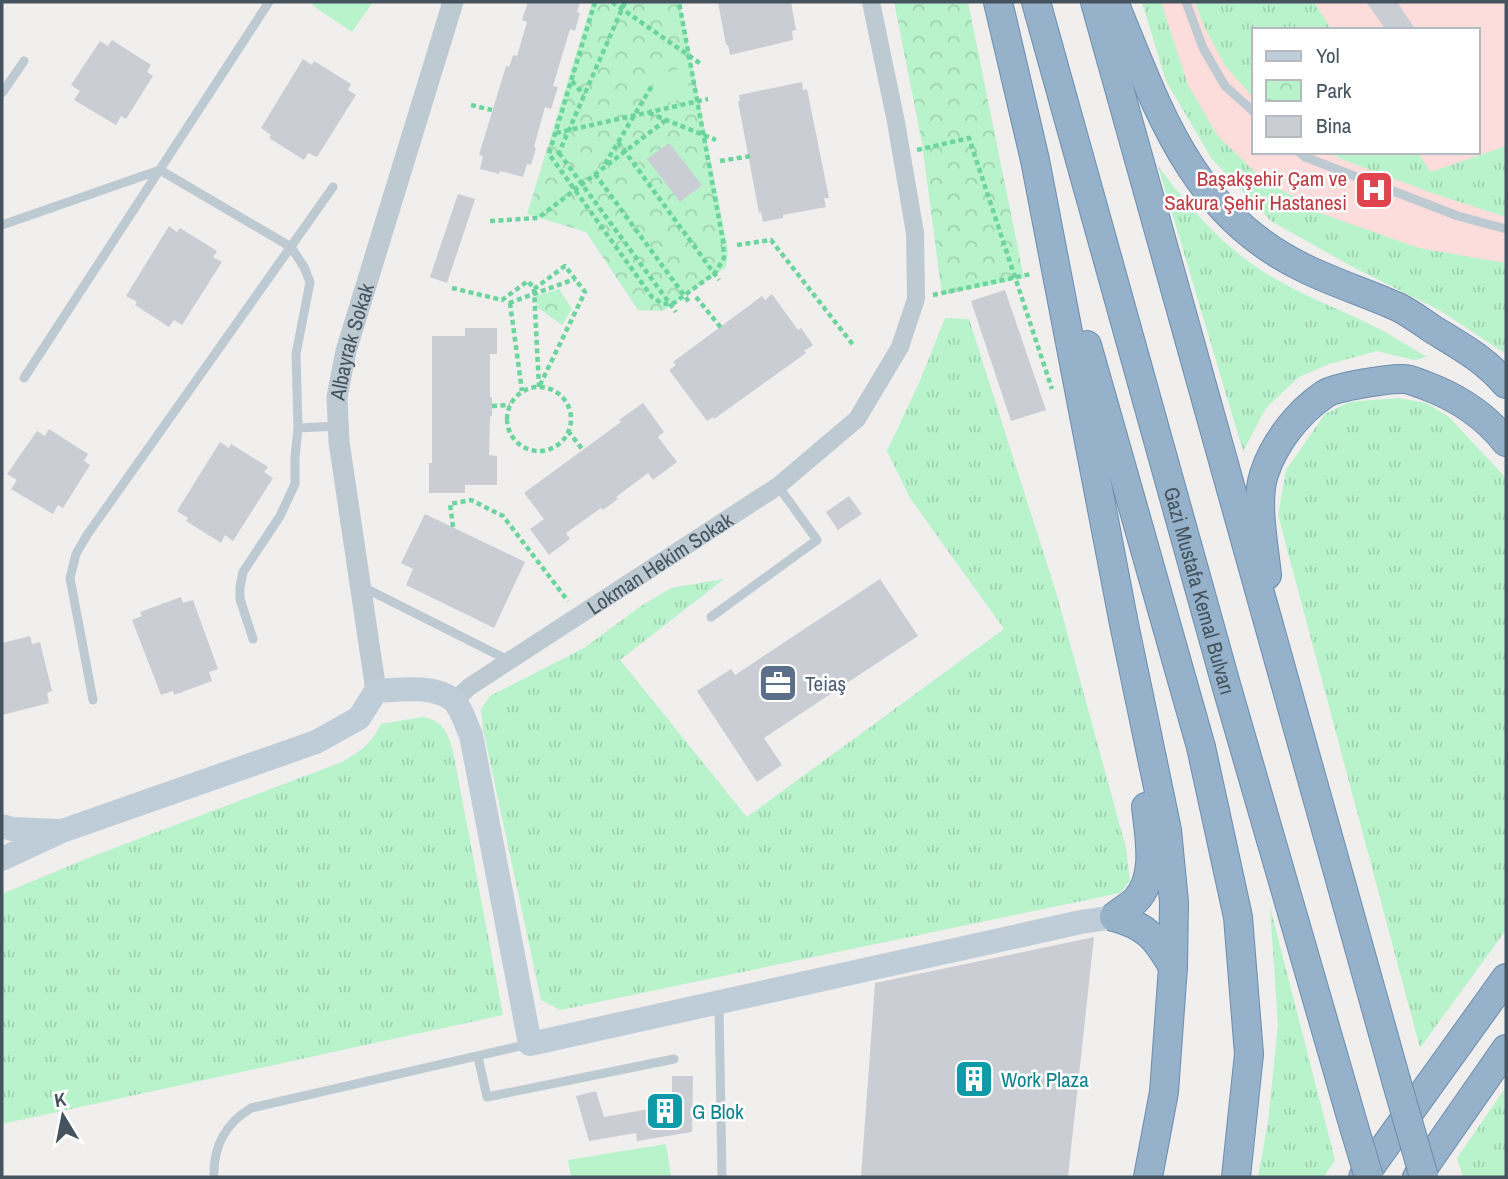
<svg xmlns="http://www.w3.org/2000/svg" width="1508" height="1179" font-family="'Archivo Narrow',sans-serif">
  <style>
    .medical { fill: #fddddc; fill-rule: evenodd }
    .grass { fill: url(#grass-tufts) }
    .park { fill: url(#park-crowns) }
    .garden { fill: #b8f3cc }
    .building { fill: #caced4 }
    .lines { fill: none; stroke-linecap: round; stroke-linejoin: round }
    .trunk-casing { stroke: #6c8eae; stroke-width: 30 }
    .path { stroke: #6cd59d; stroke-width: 4.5; stroke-dasharray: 5 3.5; stroke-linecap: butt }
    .service { stroke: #bdcad2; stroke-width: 9 }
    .minor { stroke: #bdcad2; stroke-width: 18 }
    .tertiary { stroke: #bdcad2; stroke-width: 21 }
    .secondary { stroke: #bfcdd9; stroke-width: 24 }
    .trunk { stroke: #96b1ca; stroke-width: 28 }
    .trunk-bridge-casing { stroke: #6c8eae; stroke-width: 30; stroke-linecap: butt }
    .trunk-bridge { stroke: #96b1ca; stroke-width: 28 }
    .labels { text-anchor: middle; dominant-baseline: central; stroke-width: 5; stroke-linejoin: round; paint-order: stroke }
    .health-label { font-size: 21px; fill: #be3a42; stroke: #fff; text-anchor: end }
    .street-label { font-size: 21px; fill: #44535e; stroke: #fff }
    .service-label { font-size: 21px; fill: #4e5e75; stroke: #fff; text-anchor: start }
    .culture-label { font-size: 21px; fill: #0d838f; stroke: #fff; text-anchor: start }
  </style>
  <defs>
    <pattern id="grass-tufts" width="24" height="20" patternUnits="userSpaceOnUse" patternTransform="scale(1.75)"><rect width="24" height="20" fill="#b8f3cc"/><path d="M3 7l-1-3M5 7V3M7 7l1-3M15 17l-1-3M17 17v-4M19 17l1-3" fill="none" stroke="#9fd2b2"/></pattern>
    <pattern id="park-crowns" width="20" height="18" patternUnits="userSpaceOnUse" patternTransform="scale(1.75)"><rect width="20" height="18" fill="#b8f3cc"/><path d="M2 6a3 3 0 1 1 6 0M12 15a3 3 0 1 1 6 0" fill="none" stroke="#9fd2b2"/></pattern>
  </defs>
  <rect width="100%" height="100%" fill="#f1eeee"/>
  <path class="medical" d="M1142,2h364v352l-65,-43 -90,-45 -80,-45 -59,-62 -46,-78zM1254,30h224v122h-224z"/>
  <path class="grass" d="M1142,2h19l27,83 29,50 42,41 61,37 99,35 87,15v91l-65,-43 -90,-45 -80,-45 -59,-62 -46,-78z
    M1195,2h119l18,28h-78v69l-30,-35 -21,-40z
    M1506,146v71l-74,-24 -91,-34 -12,-7h88l14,20z
    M1158,166c31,41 63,79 106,106 38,25 82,39 121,60 14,8 28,17 42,25l-13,3 -37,-9 -48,13 -30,13 -33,31 -23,43z
    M945,318l24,1 87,273 70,256 4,33 -10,12 -560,117 -19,-10 -58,-271 -2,-20 9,-13 94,-48 57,-42 30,-18 53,-9 -104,81 127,157 257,-188 -94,-131 -23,-47 32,-68z
    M1398,398l28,5 23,14 57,61v452l-86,118 -142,-533 8,-45 39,-56 24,-12z
    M422,717c20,2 26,16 31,34l50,264 -501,109v-230l86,-36 254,-96c19,-11 29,-18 39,-38z
    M1270,907l65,253 -11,17h-66l10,-55 10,-97z
    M1506,1087v90h-43l-6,-19z"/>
  <path class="park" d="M592,2h88l48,248 -2,17 -63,44 -25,-1 -52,-78 -59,-18z
    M894,2h74l56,276 -82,17 -20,-152z
    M559,289l13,20 -10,16 -25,-18 -1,-11z"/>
  <path class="garden" d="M314,2h59l-21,30 -40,-27z
    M684,68l7,29 -33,8 -7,-29z
    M666,1144l5,33h-100l-3,-17z"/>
  <path class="building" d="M528,2h52l-3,10 3,1 -5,18 -5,-2 -17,57 5,1 -7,22 -6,-2 -11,40 2,1 -5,17 -4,-1 -4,13 -23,-6 -1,3 -19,-5 3,-13 -4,-1 27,-89 3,1 4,-12 4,1 10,-34 -5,-2z
    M718,2h73l5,28 -4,1 1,9 -63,15 -2,-10h-2z
    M1366,2h31l19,28h-30z
    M112,40l39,25 -4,7 6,4 -27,43 -5,-3 -5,9 -42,-25 6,-9 -9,-6 29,-44 8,5z
    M303,59l9,6 2,-4 37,23 -3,6 8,5 -39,62 -9,-4 -4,7 -35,-22 2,-3 -10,-7z
    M802,82l1,8 4,-1 22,109h-5l2,9 -43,8v3l-20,4 -2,-10 -2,1 -21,-112h2l-1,-6z
    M669,143l33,42 -22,17 -33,-43z
    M458,194l17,5 -28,84 -17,-6z
    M169,226l8,6 3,-4 37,23 -4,6 9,5 -40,63 -8,-5 -5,7 -34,-22 2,-3 -11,-6z
    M1005,290l41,120 -35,11 -40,-120z
    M772,294l26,36 3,-2 12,17 -9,6 2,2 -92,66 -1,-2 -6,4 -38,-51 7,-5 -3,-3 89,-66 3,4z
    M465,328h32v26h-7v43l2,1v18h-2l-1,39 8,1v29h-32v8h-36v-30h3v-127h33z
    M643,403l21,29 -6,5 19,25 -24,18 -5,-7 -32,24 2,2 -15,11 -2,-2 -35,25 4,6 -21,16 -19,-26 14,-10 -20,-26 97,-71 -2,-2z
    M49,429l39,25 -4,7 6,4 -27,43 -5,-3 -5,9 -42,-25 6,-9 -10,-6 30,-43 8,5z
    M220,442l9,6 2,-4 37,23 -4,5 9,6 -40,63 -8,-6 -4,8 -35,-22 2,-3 -11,-7z
    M849,496l13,18 -24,16 -12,-18z
    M425,514l100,48 -31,66 -88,-43 7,-16 -12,-6z
    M880,579l38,57 -154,102 18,27 -25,17 -60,-91 34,-22 4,6z
    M181,597l2,6 10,-3 25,69 -9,3 3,9 -38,14 -1,-4 -12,4 -29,-75 10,-4 -2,-4z
    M30,636l2,8 8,-2 12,49 -5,2 2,10 -47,12v-72z
    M1094,937l-26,240h-207l14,-194z
    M672,1076h21l-1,56 -55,9 -1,-8 -47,8 -13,-45 20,-5 8,26 68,-12z"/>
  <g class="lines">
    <g class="trunk-casing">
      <g id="trunk">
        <path d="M998,2l37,158 89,464 43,206 7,72 -1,65 -9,125 -16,85"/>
        <path id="s3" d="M1036,2l191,686 127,439"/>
        <path d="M1095,2l301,1078"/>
        <path d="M1114,2c44,107 77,212 190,266 30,15 63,25 94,39 12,6 24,15 36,23 28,17 50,29 72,54"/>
        <path d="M1087,345l114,402 37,170 11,137 -13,123"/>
        <path d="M1267,575c-3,-29 -12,-74 -3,-101 10,-31 34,-62 61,-80 10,-7 65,-16 79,-15 6,0 14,4 20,6 33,12 60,29 82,57"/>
        <path d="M1114,917c7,-6 16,-11 22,-17 22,-23 13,-64 10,-93"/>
        <path d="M1114,917c33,9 42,21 59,50"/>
        <path d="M1363,1177l143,-199"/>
        <path d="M1417,1177l89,-128"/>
      </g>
    </g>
    <path class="path" d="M595,2l-46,152 103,143 11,7 11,-1 41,-30 9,-15 -1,-17 -44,-239
      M612,2l89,62
      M572,81l12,14
      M471,105l21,5
      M649,113l67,27
      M556,133l152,-34
      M618,142l101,138
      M917,150l52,-12 83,251
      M559,153l117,159
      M558,155l67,-153
      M720,161l31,-5
      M605,164l48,-80
      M595,174l94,128
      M490,221l48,-3 128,-98
      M737,245l34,-5 83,106
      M452,288l50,12 26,-19 6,8 31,-23 20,26 -46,95
      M534,289l5,98
      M933,295l98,-21
      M696,297l26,32
      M509,303l66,-24
      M510,303l12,88
      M507 419a32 32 0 1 1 64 0a32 32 0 1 1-64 0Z
      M492,406l18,-1
      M568,431l15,19
      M453,527l-3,-23 21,-4 32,16 65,85"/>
    <path class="service" d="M1186,2l17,46 22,38 29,26
      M2,93l22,-32
      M1299,152l6,5 153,59 48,13
      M2,225l158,-55 131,77 13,20 6,15 -14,72 2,74 -3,29v27l-15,32 -37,56 -3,15v12l13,40
      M24,378l245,-376
      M298,428l41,-2
      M361,586l147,74
      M711,617l106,-77 -39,-54
      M93,700l-23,-122 6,-24 11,-19 246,-348
      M719,1006l3,171
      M478,1057l9,40 187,-38
      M214,1177c-1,-31 11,-53 37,-69l278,-64"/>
    <path class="minor" id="s1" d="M454,701l15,-14 309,-201 79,-67 43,-72 16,-48 -1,-66 -19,-111 -25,-120"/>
    <path class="tertiary" id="s2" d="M376,691l-37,-249 -2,-45 9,-46 107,-349"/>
    <path class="secondary" d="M2,826l10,3 46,2
      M2,859l60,-28 254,-89 43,-24 17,-27c23,-1 57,-7 77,9 8,7 13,25 18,35l59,309 551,-122 33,-5"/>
    <use href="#trunk" class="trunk"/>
    <g class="trunk-bridge-casing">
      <path id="trunk-bridge" d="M1396,1080l28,97
        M1354,1127l15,50"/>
    </g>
    <use href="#trunk-bridge" class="trunk-bridge"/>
  </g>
  <defs>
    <g id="hospital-square" transform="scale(2.0125)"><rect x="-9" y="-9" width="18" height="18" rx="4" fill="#e0444e" stroke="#fff"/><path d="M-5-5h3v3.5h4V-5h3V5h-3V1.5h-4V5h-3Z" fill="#fff"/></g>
    <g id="office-square" transform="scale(2.0125)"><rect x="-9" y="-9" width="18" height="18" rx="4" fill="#5c6f8a" stroke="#fff"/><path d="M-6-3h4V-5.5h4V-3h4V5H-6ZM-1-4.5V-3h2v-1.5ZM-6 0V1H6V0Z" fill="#fff"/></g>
    <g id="building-square" transform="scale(2.0125)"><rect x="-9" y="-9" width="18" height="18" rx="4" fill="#0f9aa8" stroke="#fff"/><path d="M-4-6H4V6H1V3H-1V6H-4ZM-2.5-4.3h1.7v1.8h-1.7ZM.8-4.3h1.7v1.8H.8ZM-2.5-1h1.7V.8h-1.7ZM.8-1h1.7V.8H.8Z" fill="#fff"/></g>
  </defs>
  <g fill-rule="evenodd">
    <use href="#hospital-square" x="1374" y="190"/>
    <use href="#office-square" x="778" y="683"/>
    <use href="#building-square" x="974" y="1079"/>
    <use href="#building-square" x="665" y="1111"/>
  </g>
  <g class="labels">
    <g class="health-label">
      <text x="1347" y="178">Başakşehir Çam ve<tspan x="1347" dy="24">Sakura Şehir Hastanesi</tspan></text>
    </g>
    <g class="street-label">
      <text stroke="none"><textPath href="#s2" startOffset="354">Albayrak Sokak</textPath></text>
      <text stroke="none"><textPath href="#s1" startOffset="248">Lokman Hekim Sokak</textPath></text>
      <text stroke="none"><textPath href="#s3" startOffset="611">Gazi Mustafa Kemal Bulvarı</textPath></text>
    </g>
    <g class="service-label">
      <text x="805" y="683">Teiaş</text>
    </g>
    <g class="culture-label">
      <text x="1001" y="1079">Work Plaza</text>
      <text x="692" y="1111">G Blok</text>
    </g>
  </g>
  <rect width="1508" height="1179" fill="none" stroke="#44535e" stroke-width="7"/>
  <rect x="1252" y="28" width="228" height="126" fill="#ffffff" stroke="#b4babf" stroke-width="2"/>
  <rect x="1266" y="51" width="35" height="10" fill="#bfcdd9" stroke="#b4babf" stroke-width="2"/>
  <text x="1316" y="63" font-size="21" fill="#44535e">Yol</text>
  <rect x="1266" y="80" width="35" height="21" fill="url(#park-crowns)" stroke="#b4babf" stroke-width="2"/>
  <text x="1316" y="98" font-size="21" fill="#44535e">Park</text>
  <rect x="1266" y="116" width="35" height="21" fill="#caced4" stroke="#b4babf" stroke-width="2"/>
  <text x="1316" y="133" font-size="21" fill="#44535e">Bina</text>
  <g transform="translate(63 1116) rotate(350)" stroke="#ffffff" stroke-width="5" paint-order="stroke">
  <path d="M0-5L12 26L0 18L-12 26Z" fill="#44535e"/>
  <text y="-10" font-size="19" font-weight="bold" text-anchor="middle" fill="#44535e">K</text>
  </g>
</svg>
